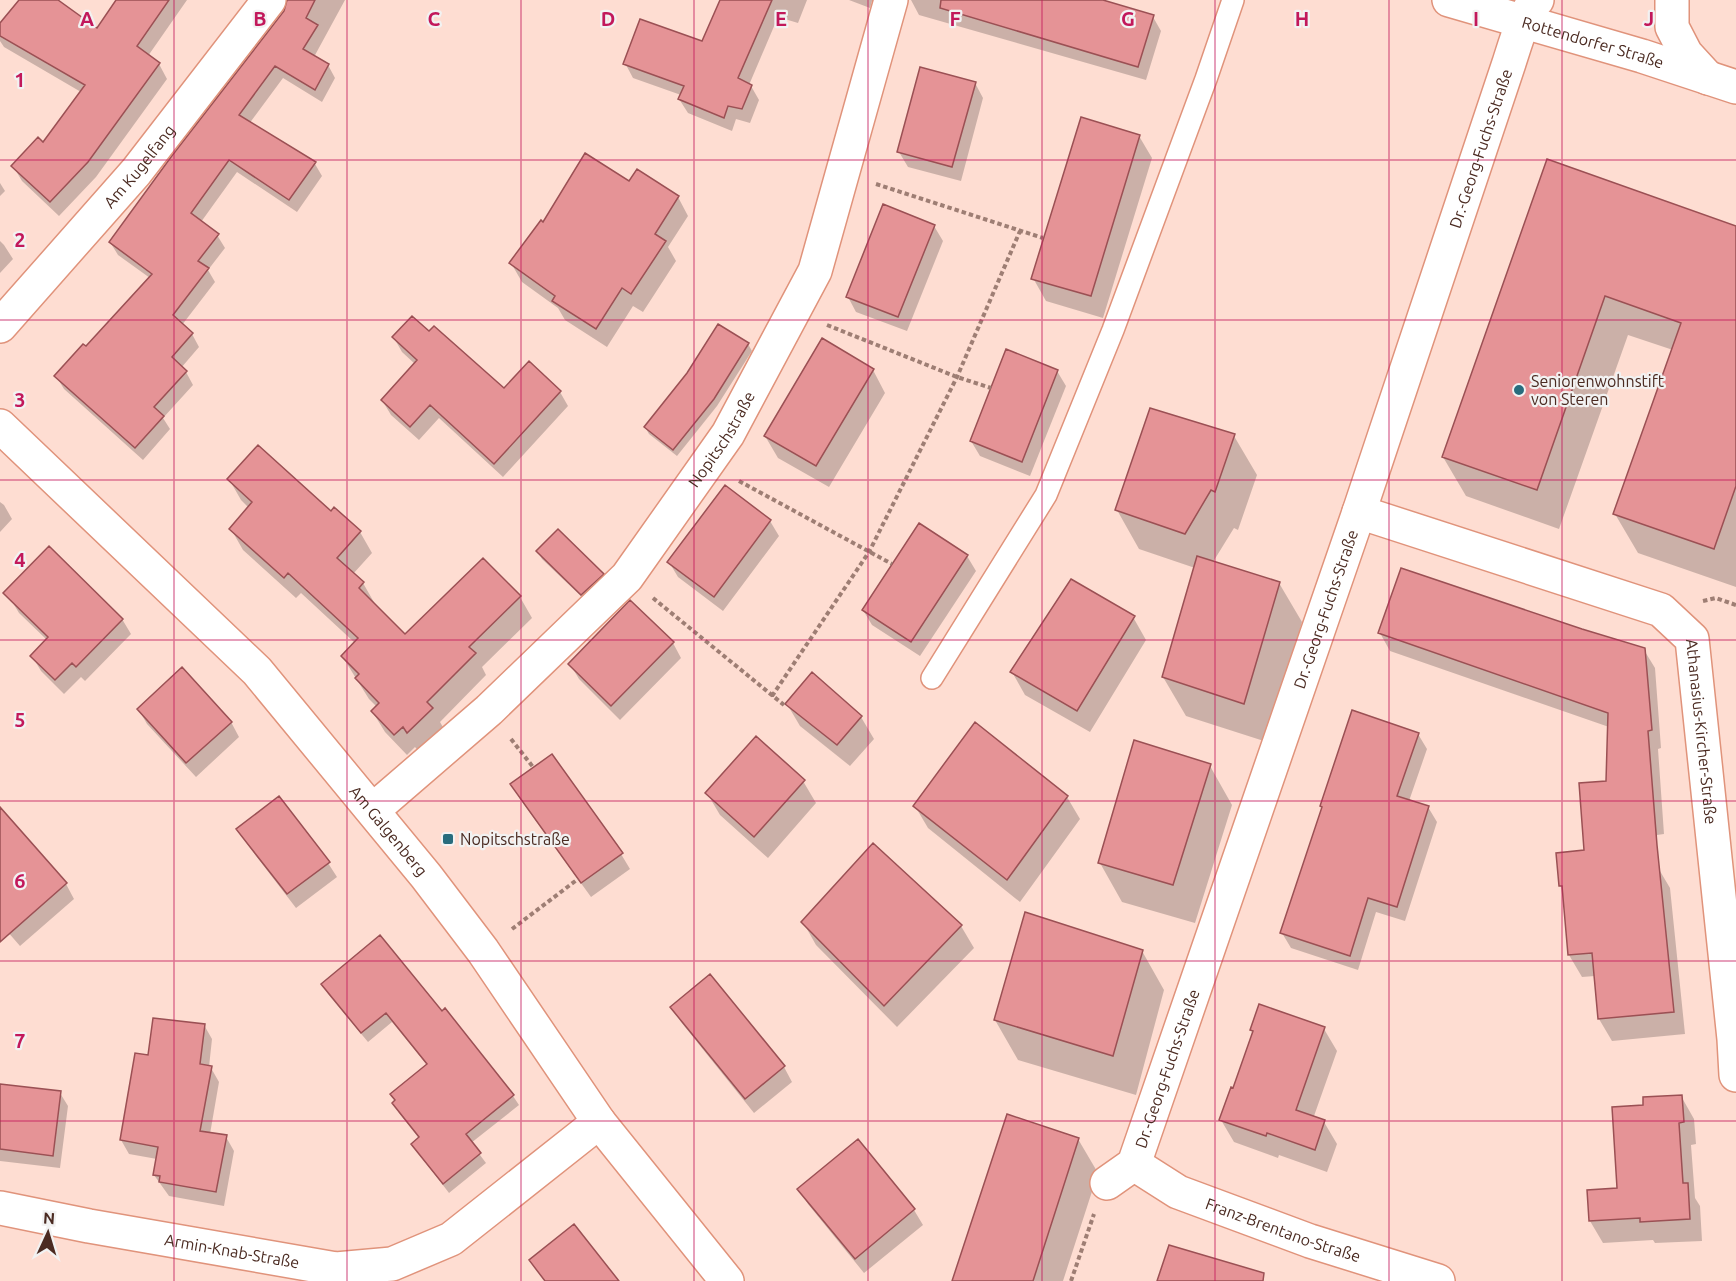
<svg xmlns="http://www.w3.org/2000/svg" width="1736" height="1281" font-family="Ubuntu,sans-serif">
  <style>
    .shadow { fill: #0003 }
    .building { fill: #e59396; stroke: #9b5054; stroke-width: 1.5 }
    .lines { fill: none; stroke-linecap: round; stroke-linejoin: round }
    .lane-casing { stroke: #e0937b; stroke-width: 24 }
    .street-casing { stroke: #e0937b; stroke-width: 36 }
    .secondary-casing { stroke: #e0937b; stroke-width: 36 }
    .path { stroke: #9e7e74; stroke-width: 4; stroke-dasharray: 4.5 3; stroke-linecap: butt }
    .lane { stroke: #fff; stroke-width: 21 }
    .street { stroke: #fff; stroke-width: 33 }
    .secondary { stroke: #fff; stroke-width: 33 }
    .grid { fill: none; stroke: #c2185b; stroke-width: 1.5; stroke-opacity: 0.55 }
    .poi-dot { fill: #286c7d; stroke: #f2f2f2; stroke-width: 2 }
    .labels { text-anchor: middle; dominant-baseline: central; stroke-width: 4.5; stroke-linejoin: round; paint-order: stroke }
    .street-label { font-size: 16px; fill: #4b2b22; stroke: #f2f2f2 }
    .poi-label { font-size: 16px; fill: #4b2b22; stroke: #f2f2f2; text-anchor: start }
    .grid-label { font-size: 20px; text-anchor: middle; font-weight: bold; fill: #c2185b; stroke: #f2f2f2; stroke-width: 4.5; stroke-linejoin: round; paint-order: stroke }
  </style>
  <rect width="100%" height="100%" fill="#feddd2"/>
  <path class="shadow" d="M22,0h33l43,30 20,-30h69l-39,56 11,8 8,15 -71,98 -37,39 -37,-35 -9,-15 30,-22 38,-52 -77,-45 -4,-6v-15z
    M289,0h56l-31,57 14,8 7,13 -13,24 -39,-24 -34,46 66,40 7,12 -25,36 -60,-40 -36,50 16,13 8,13 -17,22 7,12 -33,43 10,9 7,13 -18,21 5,4 7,13 -30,33 7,11 -27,31 -79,-71 -8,-13 30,-28 64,-70 -32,-23 -8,-13 175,-230z
    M722,0h85l-9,23 -20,-6 -29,68 2,1 8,14 -9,23 -14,-4 -4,12 -44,-18 -9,-14 2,-4 -48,-17 -8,-15 78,-20z
    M849,0h38l-4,4 -11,-3 -2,7z
    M911,0h185l57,17 8,14 -15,49 -227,-65z
    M975,83l8,15 -22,83 -53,-14 -9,-15z
    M1139,136l13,22 -49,160 -57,-17 -13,-23z
    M1548,161l188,67v359l-98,-34 -23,-39 58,-164 -45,-15 -69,194 -93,-33 -23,-39z
    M0,183l5,8 -5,5z
    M630,183l48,14 10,19 -20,31 8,14 -33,51 -10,-6 -26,41 -42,-27 -7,-12 -36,-26 -11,-19 33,-39z
    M934,226l9,15 -36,90 -51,-19 -8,-15z
    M0,241l4,4 9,14 -13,14z
    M394,338l110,52 56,2 8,14 -65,71 -64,-59 -20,22 -28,-25 -9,-15 33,-36 -13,-12z
    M748,344l4,7 -35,55 -40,50 -28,-22 -4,-7 44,-53z
    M873,370l12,23 -56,94 -51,-29 -13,-22z
    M1057,371l9,15 -36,90 -50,-20 -9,-15z
    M1234,436l23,39 -19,55 -4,-2 -21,34 66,21 23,39 -35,120 -81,-26 -23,-39 32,-109 -56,-19 -22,-39z
    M229,479l102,34 3,-4 26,23 12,21 -19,21 10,9 12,21 30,33 78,-77 37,37 12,21 -50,49 4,8 -46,47 4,7 -24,24 -5,-6 -8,8 -22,-23 -13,-21 5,-4 -8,-8 -27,-43 13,-13 -54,-50 -5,5 -53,-48 -12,-21 18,-21 -8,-8z
    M0,502l4,3 8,14 -12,13z
    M770,521l9,15 -56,75 -45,-34 -9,-15z
    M538,552l64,23 4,7 -20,19 -44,-42z
    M967,556l9,15 -56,85 -48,-31 -9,-15z
    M10,598l112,21 9,15 -46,47 -4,-4 -17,17 -23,-23 -9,-15 15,-16 -28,-27z
    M1133,617l13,23 -56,92 -65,-37 -13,-23z
    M1582,630l62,20 11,18 6,80 -3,1 6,85 -70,10 14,-62 1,-55 -219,-76 -10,-18z
    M673,643l8,15 -61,62 -41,-41 -9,-15z
    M787,704l74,13 13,22 -24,27 -50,-40z
    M139,710l92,12 8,15 -43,40 -49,-53z
    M1418,734l9,15 -18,52 19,6 9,15 -32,99 -29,-9 -18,58 -67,-22 -9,-15 41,-124 -2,-3z
    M1210,766l22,39 -37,118 -73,-21 -22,-39z
    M803,781l13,22 -48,55 -48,-43 -13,-22z
    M512,784l109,70 9,15 -39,28 -71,-98z
    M1067,797l13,22 -60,83 -92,-74 -13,-22z
    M14,825l52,59 8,15 -54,47 -20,-23v-86z
    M238,830l90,33 9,14 -41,31 -49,-64z
    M873,845l88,81 13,22 -77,79 -81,-82 -13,-23z
    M1657,866l13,22 15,146 -73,7 -13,-22 -4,-43 -13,1 -13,-22z
    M1142,951l22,39 -28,105 -118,-35 -23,-40z
    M710,977l74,90 8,15 -38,31 -73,-91 -9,-15z
    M323,984l118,29 3,-3 69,86 6,9 -48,38 15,20 -37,30 -30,-39 -6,-10 6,-6 -20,-25 -5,-10 34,-37 -36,-44 -24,20 -40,-48z
    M204,1025l8,14 -3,28 2,1 8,14 -9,52 16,3 8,14 -10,55 -55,-10 -15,-21 3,-16 -28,-5 -8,-14 29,-83z
    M1324,1029l13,22 -23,65 10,6 13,22 -10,28 -48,-17 -1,3 -44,-16 -13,-22 13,-30 20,-57 -3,-3z
    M0,1085l60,8 8,13 -8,62 -60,-7z
    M1681,1096l13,23 2,25 -5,1 4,53 5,8 2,35 -47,2 -2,-3 -50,3 -13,-22 29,-31 26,-84z
    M1078,1139l20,34 -35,108h-109z
    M858,1141l56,69 9,15 -59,48 -56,-69 -9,-15z"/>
  <path class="building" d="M19,0h39l39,28 19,-28h53l-32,46 23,17 -72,99 -38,40 -39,-36 27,-29 5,5 42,-57 -85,-49v-13z
    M287,0h28l-9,18 12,7 -15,24 26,15 -14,26 -40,-24 -36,49 77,47 -27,38 -60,-40 -38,53 28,21 -21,27 11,7 -36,47 20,18 -21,24 15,14 -33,36 10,9 -29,32 -81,-72 29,-32 3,2 66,-72 -43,-32 62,-85 113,-146z
    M720,0h52l-34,78 14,7 -10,24 -14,-3 -4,12 -46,-19 6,-13 -61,-22 17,-45 62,22z
    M941,0h162l51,15 -16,52 -198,-59z
    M920,67l56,15 -24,85 -55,-15z
    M1081,117l59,18 -49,161 -60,-17z
    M585,153l44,28 8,-12 42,27 -24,38 11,7 -35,53 -9,-6 -26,41 -44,-28 3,-5 -46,-33 32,-43 2,2z
    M1547,159l189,67v260l-22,63 -101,-35 68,-191 -76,-27 -68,194 -95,-33z
    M883,204l52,21 -37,92 -52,-20z
    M412,316l17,15 5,-5 70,62 25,-27 32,30 -67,73 -64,-59 -20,22 -29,-27 36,-40 -25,-23z
    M718,324l31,19 -35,56 -41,51 -29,-23 43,-54z
    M822,338l52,31 -58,97 -52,-30z
    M1006,349l52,21 -36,92 -52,-21z
    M1150,408l85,26 -20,58 -4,-2 -26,44 -70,-24z
    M258,445l73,66 3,-4 27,24 -24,27 27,24 -5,6 46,46 78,-76 38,38 -52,51 7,6 -49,49 6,6 -26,25 -4,-6 -9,8 -23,-24 8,-8 -24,-25 4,-4 -18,-18 17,-18 -70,-65 -4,5 -55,-49 23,-27 -25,-23z
    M725,485l46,35 -57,77 -47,-35z
    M919,523l49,32 -57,87 -49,-32z
    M558,529l46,45 -23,21 -45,-44z
    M49,546l74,73 -47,48 -4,-4 -17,17 -25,-24 18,-19 -45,-44z
    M1197,556l83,26 -36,122 -82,-27z
    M1401,568l181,61 63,19 7,82 -4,1 9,114 17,167 -76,7 -6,-66 -24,2 -6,-69h-3l-3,-33 28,-3 -5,-67 27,-2 2,-68 -230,-80z
    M1071,579l64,37 -58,95 -67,-39z
    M630,600l44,42 -63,64 -43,-42z
    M182,667l50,55 -46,41 -49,-54z
    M812,672l50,44 -25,29 -52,-41z
    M1352,710l67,23 -22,63 32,10 -32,101 -29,-9 -18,58 -70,-23 42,-126 -2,-1z
    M975,722l93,74 -61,84 -94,-74z
    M756,736l49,44 -51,57 -49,-44z
    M1134,740l77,24 -38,121 -75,-22z
    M552,754l71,99 -42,30 -71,-99z
    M279,796l51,66 -43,32 -51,-65z
    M0,807l67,76 -67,59z
    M873,843l89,82 -78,81 -83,-84z
    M1025,912l118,38 -30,106 -119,-36z
    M380,935l62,76 3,-3 69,87 -48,39 15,19 -38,31 -32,-40 8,-7 -27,-34 3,-3 -5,-6 37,-30 -41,-51 -25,20 -40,-49z
    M710,974l75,92 -40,33 -75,-92z
    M1259,1004l66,23 -29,83 29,10 -10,30 -48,-17 -1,3 -47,-16 12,-33 2,1 20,-57 -3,-1z
    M153,1018l52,6 -5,40 12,2 -12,65 27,4 -11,57 -57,-10 1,-6 -7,-1 5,-28 -38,-7 15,-87 13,2z
    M0,1084l61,7 -8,65 -53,-7z
    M1682,1095l2,27 -5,1 4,60h5l2,36 -50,3v-4l-51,3 -2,-31 30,-2 -5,-81 31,-2v-8z
    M1007,1114l72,24 -46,143h-81z
    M858,1139l57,70 -60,50 -58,-70z
    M574,1224l45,57h-74l-16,-21z
    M1169,1245l95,28 -1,8h-106z"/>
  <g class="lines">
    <g class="lane-casing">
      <path id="lane" d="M932,678l114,-183 67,-165 93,-251 27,-79"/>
    </g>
    <g class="street-casing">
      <g id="street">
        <path id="s1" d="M1449,0l193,56 94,31"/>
        <path d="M1672,0v27l14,27 22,24"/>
        <path id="s2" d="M0,326l136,-154 133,-172"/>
        <path id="s3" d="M1359,512l302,98 31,29 42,400 2,36"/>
        <path id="s4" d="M373,810l116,-100 138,-133 101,-143 87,-163 76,-271"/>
        <path id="s5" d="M1134,1164l44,28 132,49 128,40"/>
        <path id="s6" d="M1107,1183l27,-19 225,-652 150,-449c5,-15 16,-55 28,-63"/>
        <path id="s7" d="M0,1208l89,18 247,43 56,-5 59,-25 148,-117"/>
      </g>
    </g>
    <g class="secondary-casing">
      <g id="secondary">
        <path id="s8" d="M0,426l257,245 169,205 57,75 116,171 128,159"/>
      </g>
    </g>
    <path class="path" d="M876,184l167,54
      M827,325l130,52 34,11
      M739,481l153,83
      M653,598l131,107
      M1703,601l13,-3 20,7
      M772,696l97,-144 88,-175 63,-146
      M511,739l22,28
      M512,929l66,-50
      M1071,1281l23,-67"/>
    <use href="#lane" class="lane"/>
    <use href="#street" class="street"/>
    <use href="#secondary" class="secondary"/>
  </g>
  <path class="grid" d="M174,0v1281M347,0v1281M521,0v1281M694,0v1281M868,0v1281M1042,0v1281M1215,0v1281M1389,0v1281M1562,0v1281M0,160h1736M0,320h1736M0,480h1736M0,640h1736M0,801h1736M0,961h1736M0,1121h1736"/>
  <g class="poi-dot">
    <circle cx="1519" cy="390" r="6"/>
    <rect x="442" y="833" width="12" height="12" rx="3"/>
  </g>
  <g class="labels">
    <g class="street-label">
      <text stroke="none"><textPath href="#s1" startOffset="150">Rottendorfer Straße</textPath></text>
      <text stroke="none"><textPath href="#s6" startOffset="1106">Dr.-Georg-Fuchs-Straße</textPath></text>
      <text stroke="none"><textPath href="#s2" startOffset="212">Am Kugelfang</textPath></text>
      <text stroke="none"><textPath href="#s4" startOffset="512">Nopitschstraße</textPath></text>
      <text stroke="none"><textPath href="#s6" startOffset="620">Dr.-Georg-Fuchs-Straße</textPath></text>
      <text stroke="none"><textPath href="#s3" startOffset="453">Athanasius-Kircher-Straße</textPath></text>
      <text stroke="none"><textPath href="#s8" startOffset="562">Am Galgenberg</textPath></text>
      <text stroke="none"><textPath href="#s6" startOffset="134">Dr.-Georg-Fuchs-Straße</textPath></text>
      <text stroke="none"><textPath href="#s5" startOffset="164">Franz-Brentano-Straße</textPath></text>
      <text stroke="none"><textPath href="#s7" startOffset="236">Armin-Knab-Straße</textPath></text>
    </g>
    <g class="poi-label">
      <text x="1531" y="381">Seniorenwohnstift<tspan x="1531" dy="18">von Steren</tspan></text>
      <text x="460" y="839">Nopitschstraße</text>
    </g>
  </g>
  <g class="grid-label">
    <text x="87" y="26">A</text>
    <text x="260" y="26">B</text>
    <text x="434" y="26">C</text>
    <text x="608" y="26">D</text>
    <text x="781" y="26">E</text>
    <text x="955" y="26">F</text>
    <text x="1128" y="26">G</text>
    <text x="1302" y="26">H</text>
    <text x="1476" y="26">I</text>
    <text x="1649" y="26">J</text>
    <text x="20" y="87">1</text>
    <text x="20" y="247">2</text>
    <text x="20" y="407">3</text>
    <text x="20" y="567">4</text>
    <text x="20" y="727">5</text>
    <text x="20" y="888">6</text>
    <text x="20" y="1048">7</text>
  </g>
  <g transform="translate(48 1233) rotate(4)" stroke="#f2f2f2" stroke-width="4.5" paint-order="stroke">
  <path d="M0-4.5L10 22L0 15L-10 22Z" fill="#4b2b22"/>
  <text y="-9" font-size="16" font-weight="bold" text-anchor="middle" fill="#4b2b22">N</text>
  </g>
</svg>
